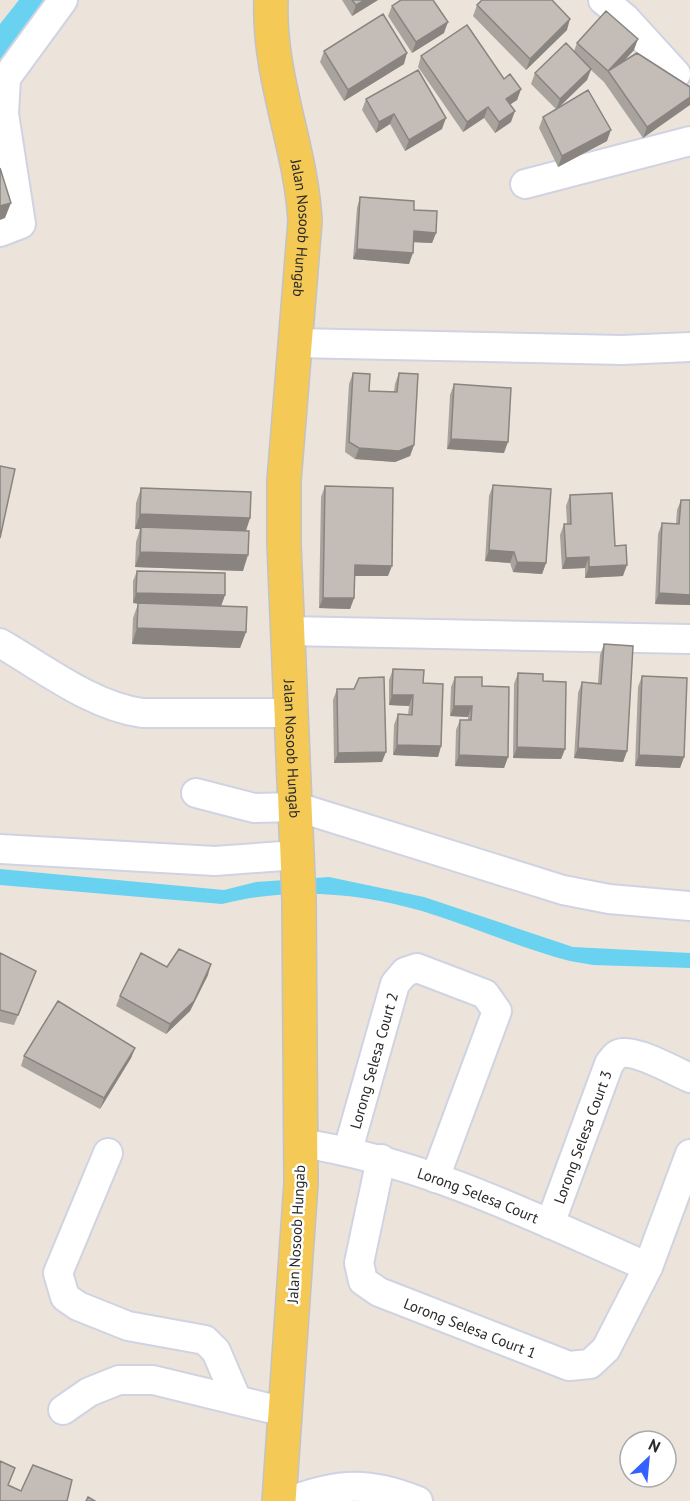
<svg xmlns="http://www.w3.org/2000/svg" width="690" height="1501" font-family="'PT Sans',sans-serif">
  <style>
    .water { fill: #69d2f1 }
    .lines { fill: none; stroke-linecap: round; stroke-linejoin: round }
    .minor-casing { stroke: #cfd3e2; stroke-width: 32 }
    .major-casing { stroke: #c3c3c3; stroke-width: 36 }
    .minor { stroke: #fff; stroke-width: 28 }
    .major { stroke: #f4c956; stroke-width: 33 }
    .wall { fill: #a9a39d }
    .shaded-wall { fill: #898480 }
    .building { fill: #c4bdb7; stroke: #898480; stroke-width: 1.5 }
    .labels { text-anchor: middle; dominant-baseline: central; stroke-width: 5; stroke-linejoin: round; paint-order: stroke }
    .street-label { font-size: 15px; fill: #292929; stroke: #fff }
  </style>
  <rect width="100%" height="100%" fill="#ece3da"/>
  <path class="water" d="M19,0h32l-51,66v-42z
    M0,869l224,21 32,-8 73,-5 95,20 149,50 117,6v15l-97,-3 -23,-4c-51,-13 -98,-35 -148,-50 -65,-19 -134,-24 -200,-7l-222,-19z"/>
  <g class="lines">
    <g class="minor-casing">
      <g id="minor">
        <path d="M603,0l22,18 51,56"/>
        <path d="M525,184l165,-43"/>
        <path d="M0,232l21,-8 -17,-110 2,-36 57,-78"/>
        <path d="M294,343l328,7 68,-3"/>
        <path d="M287,631l403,8"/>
        <path d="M0,643c45,26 90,62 142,70h148"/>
        <path d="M196,793l58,15 43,-1 266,83 46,9 81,7"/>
        <path d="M0,849l215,12 82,-6"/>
        <path id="s1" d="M300,1143c122,18 236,75 348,124"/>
        <path id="s2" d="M348,1150l47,-166 10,-12 12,-4 68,26 12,17 -62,167"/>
        <path d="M108,1153l-50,120 7,24 13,9 50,20 77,14 11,11 21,49"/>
        <path id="s3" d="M381,1159l-22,104 4,18 16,11 190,74 21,-2 16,-15 42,-82 42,-113"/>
        <path id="s4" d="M550,1224l59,-160c4,-5 7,-11 14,-11 16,-2 51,18 67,25"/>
        <path d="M63,1410l26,-18 30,-12h34l132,32"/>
        <path d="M290,1501c48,-18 79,-20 128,0"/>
      </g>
    </g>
    <g class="major-casing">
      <g id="major">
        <path id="s5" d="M271,0c-3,77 30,146 34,221l-21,260v63l15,357 2,282 -22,318"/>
      </g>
    </g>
    <use href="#minor" class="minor"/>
    <use href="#major" class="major"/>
  </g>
  <path class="wall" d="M342,0h36l-26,16z
    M477,5l90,25 -41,40 -53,-54z
    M392,6l52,27 -32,20 -24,-37z
    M577,43l57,7 -12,13 68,24 -47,51 -39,-56 -13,-12 -4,10 -29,28 49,33 -49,26 -19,-39 4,-11 13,-8 -25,-25 4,-11 39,-22z
    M324,51l80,13 -60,37 -24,-39z
    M421,56l83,23 17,10 -4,11 -7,4 1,18 -16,11 -11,-15 -21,14 -45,-65z
    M366,99l76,30 -37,22 -15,-27 -14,9 -14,-23z
    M360,197l54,13 22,23 -4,10 -18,-1 -5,22 -56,-5 4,-51z
    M353,373l16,18 25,1 1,-8 4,-11 15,72 -4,11 -15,6 -40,-3 -10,-7 4,-68z
    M454,384l50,69 -57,-4 3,-54z
    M493,485l53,78 -4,11 -29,-2 -3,-9 -25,-2 4,-65z
    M325,486l63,90h-34v22l-4,11 -31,-1 2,-111z
    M141,488l109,30 -4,13 -3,40 -108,-4 1,-25 4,-13h-5l1,-26z
    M570,495l45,51 8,30 -38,2v-10l-23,1 -2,-34 4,-11h3l-1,-18z
    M681,500l9,105 -35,-1 3,-70 4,-11 14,1 1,-14z
    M137,571l88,24 -4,11 25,26 -6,16 -108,-4 1,-26 5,-14 -5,-1v-22z
    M604,644l23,107 -4,11 -49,-4 4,-65 4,-11 16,1 2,-28z
    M393,669l30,14 18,63 -3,11 -45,-2 1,-30 4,-11 10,1 1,-9 -20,-1v-25z
    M518,673l25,8 22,68 -4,10 -48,-1 1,-74z
    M642,676l42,81 -4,11 -45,-2 3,-79z
    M455,677l27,9 26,71 -4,11 -49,-2 1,-36 4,-10h8v-3l-18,-1 1,-29z
    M337,689l45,73 -48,1 -1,-63z
    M0,953l36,18 -22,54 -14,-3z
    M167,967l41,8 -18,36 -24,23 -50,-28 4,-10z
    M135,1048l-4,10 -31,51 -79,-43 3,-10z"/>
  <path class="shaded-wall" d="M365,0h13l-26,16 4,-11z
    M570,19l-3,11 -41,40 4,-11z
    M448,22l-4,11 -32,20 4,-11z
    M638,39l-4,11 -23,25 -3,-4z
    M407,53l-3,11 -60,37 4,-11z
    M591,69l-4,11 -31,30 4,-11z
    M521,89l-4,11 -15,10 4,-11z
    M690,97v8l-47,33 4,-11z
    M488,107l-4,11 -21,14 4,-10z
    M515,111l-4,11 -16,11 4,-11z
    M394,114l-4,10 -14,9 3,-11z
    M446,118l-4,11 -37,22 4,-11z
    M611,130l-4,11 -49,26 4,-11z
    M11,203l-6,15 -5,2v-14z
    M414,231l22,2 -4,10 -21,-1z
    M357,249l56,4 -4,11 -56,-5z
    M451,439l57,3 -4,11 -57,-4z
    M414,445l-4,11 -15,6 -40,-3 4,-11z
    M140,514l110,4 -5,15 -110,-4z
    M489,550l25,2 -4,11 -25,-2z
    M140,552l108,3 -5,16 -108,-4z
    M589,557l-4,11 -23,1 4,-11z
    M517,562l29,1 -4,11 -29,-2z
    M355,565l37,1 -4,10h-37z
    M627,565l-4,11 -38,2 4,-11z
    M136,593l89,2 -4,11 -88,-3z
    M659,593l31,2v10l-35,-1z
    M323,598h31l-4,11 -31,-1z
    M137,628l109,4 -6,16 -108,-4z
    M392,695h21l-4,11 -20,-1z
    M454,706h18l-4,11 -18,-1z
    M397,745l44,1 -3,11 -45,-2z
    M517,747l48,2 -4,10 -48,-1z
    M578,748l49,3 -4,11 -49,-4z
    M386,752l-4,10 -48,1 4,-10z
    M459,755l49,2 -4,11 -49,-2z
    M639,755l45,2 -4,11 -45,-2z
    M211,964l-3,11 -18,36 -24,23 4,-10z
    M135,1048l-4,10 -31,51 4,-11z"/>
  <path class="building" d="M352,0h13l-9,5z
    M401,0h32l15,22 -32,20 -24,-36z
    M482,0h70l18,19 -40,40 -53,-54z
    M606,11l32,28 -30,32 -31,-28z
    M383,14l24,39 -59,37 -24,-39z
    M467,25l37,54 6,-5 11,15 -15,10 9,12 -16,11 -11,-15 -21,15 -46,-66z
    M566,43l25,26 -31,30 -25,-26z
    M637,53l53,34v10l-43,30 -39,-56z
    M418,70l28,48 -37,22 -15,-26 -15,8 -13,-23z
    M588,90l23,40 -49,26 -19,-39z
    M0,168l11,35 -11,3z
    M360,197l54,4v9l23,1 -1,22 -22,-2 -1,22 -56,-4z
    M353,373l17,1 -1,17 28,1 2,-19 19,1 -4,71 -15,6 -40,-3 -10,-6z
    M454,384l57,4 -3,54 -57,-3z
    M0,466l15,3 -15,69z
    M493,485l58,4 -5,74 -29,-1 -3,-10 -25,-2z
    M325,486l68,2 -1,78 -37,-1 -1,33h-31z
    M141,488l110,4 -1,26 -110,-4z
    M612,493l3,53 11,-1 1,20 -38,2v-10l-23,1 -2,-34h7l-1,-29z
    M681,500h9v95l-31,-2 3,-70 17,1z
    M141,527l108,4 -1,24 -108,-3z
    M137,571l88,2v22l-89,-2z
    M138,603l109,4 -1,25 -109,-4z
    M604,644l29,2 -6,105 -49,-3 4,-66 19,2z
    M393,669l31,1 -1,13 20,1 -2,62 -44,-1 1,-31 14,1 1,-20h-21z
    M518,673l25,1v7l23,1 -1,67 -48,-2z
    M642,676l45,2 -3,79 -45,-2z
    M384,677l2,75 -48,1 -1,-64h17l5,-11z
    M455,677h27v9l27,1 -1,70 -49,-2 1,-35h11l1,-14h-18z
    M179,949l32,15 -17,37 -24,23 -50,-28 21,-43 26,14z
    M0,953l36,18 -18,44 -18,-5z
    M58,1001l77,47 -31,50 -80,-42z
    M0,1461l15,7 -7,17 13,6 12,-26 39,15 -5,21h-67z
    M88,1497l7,4h-9z"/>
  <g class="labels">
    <g class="street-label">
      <text stroke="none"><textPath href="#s5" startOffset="231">Jalan Nosoob Hungab</textPath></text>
      <text stroke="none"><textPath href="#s5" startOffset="753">Jalan Nosoob Hungab</textPath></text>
      <text stroke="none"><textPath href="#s2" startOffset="93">Lorong Selesa Court 2</textPath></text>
      <text stroke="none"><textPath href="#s4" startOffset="93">Lorong Selesa Court 3</textPath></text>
      <text stroke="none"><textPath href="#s1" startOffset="186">Lorong Selesa Court</textPath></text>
      <text transform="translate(296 1234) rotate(-87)">Jalan Nosoob Hungab</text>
      <text stroke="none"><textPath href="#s3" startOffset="242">Lorong Selesa Court 1</textPath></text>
    </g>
  </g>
  <g transform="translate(648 1459) rotate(26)"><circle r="28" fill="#ffffff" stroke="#a9a9a9" stroke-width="1.5"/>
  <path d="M0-4.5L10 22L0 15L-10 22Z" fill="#3461ff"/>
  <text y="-9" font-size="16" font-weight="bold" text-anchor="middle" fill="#292929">N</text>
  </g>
</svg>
